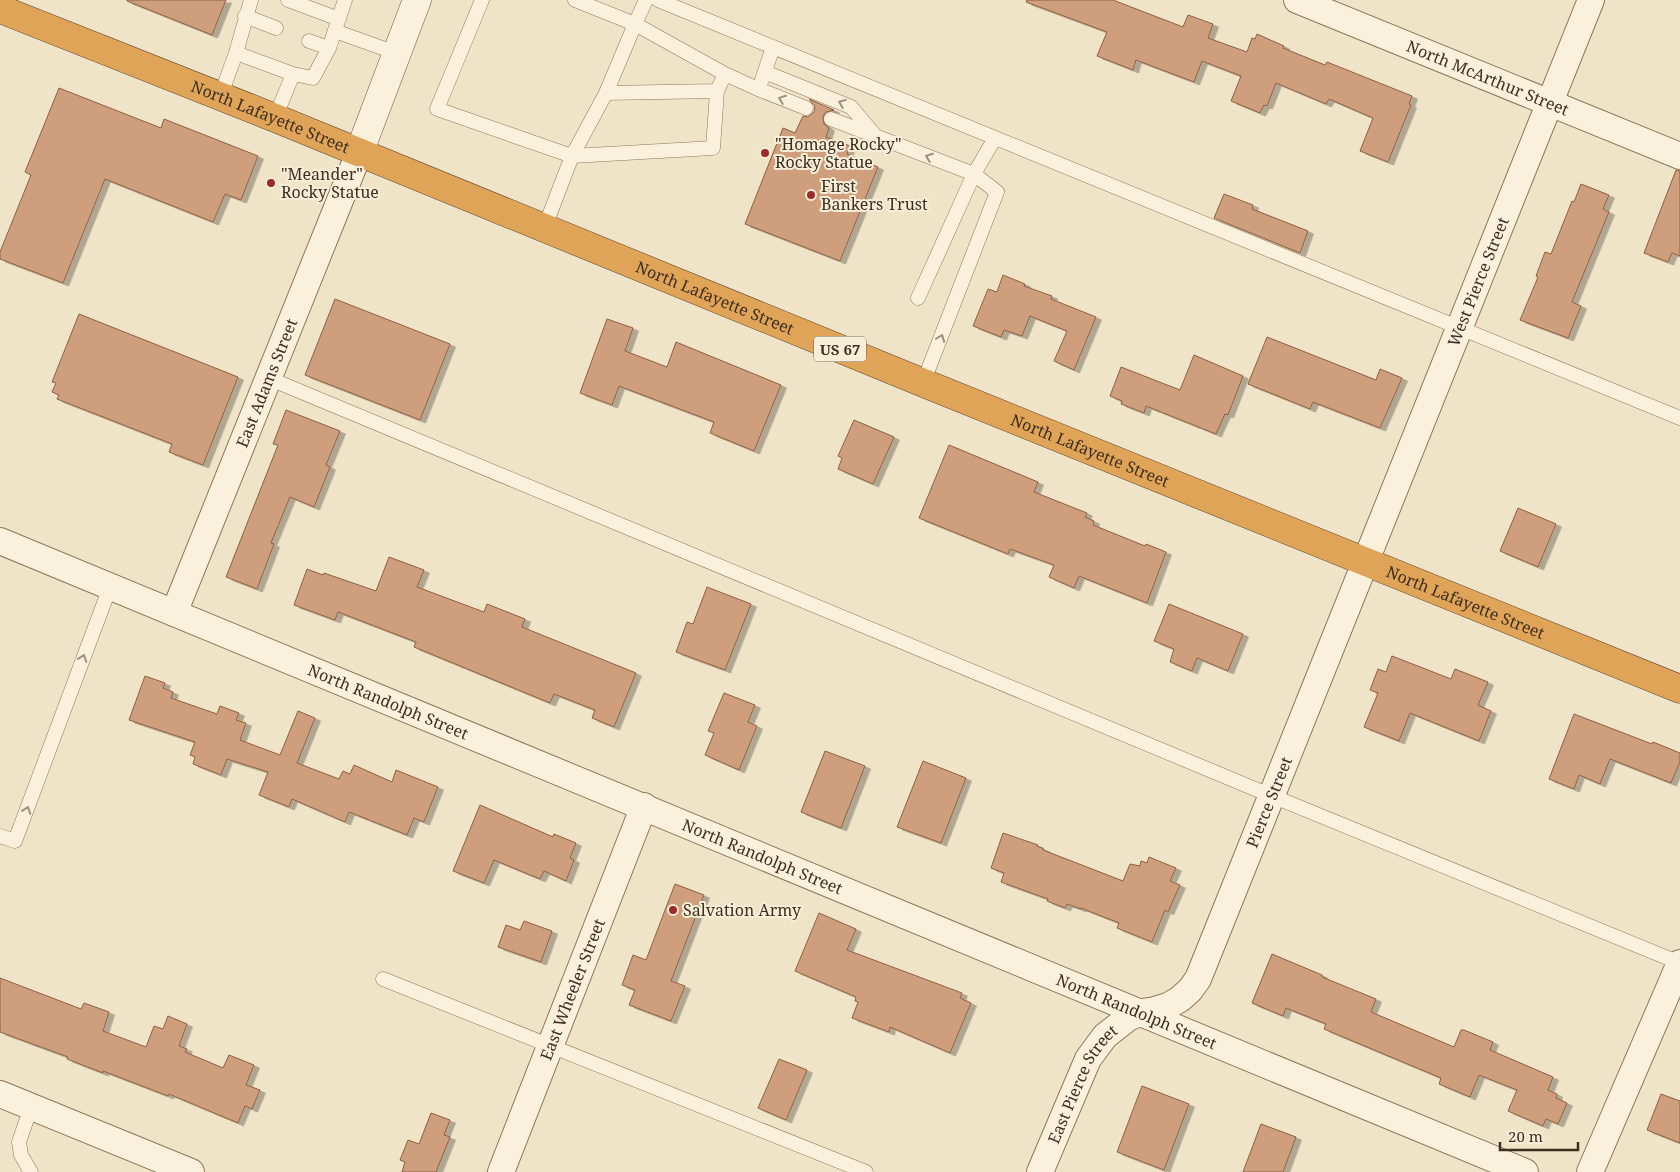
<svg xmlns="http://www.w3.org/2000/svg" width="1680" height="1172" font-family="'Noto Serif',serif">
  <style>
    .building { fill: #cf9f7d; stroke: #8d5f41; filter: url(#shadow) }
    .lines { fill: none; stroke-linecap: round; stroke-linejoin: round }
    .lane-casing { stroke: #8d765c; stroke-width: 15 }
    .street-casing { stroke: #8d765c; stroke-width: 28 }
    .secondary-casing { stroke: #6f573f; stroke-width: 29 }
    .highway-casing { stroke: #5b4430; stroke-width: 29 }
    .lane { stroke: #faf1dc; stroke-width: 14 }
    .street { stroke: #faf1dc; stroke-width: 26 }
    .secondary { stroke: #faf1dc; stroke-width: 28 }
    .highway { stroke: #e0a458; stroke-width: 28 }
    .oneway { stroke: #9c907e }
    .poi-dot { fill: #9e2a2b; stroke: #f7eed8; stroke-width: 2 }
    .labels { text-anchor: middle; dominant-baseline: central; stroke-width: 4; stroke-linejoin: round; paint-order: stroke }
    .shield { fill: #f7eed8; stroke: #756857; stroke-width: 1 }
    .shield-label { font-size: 15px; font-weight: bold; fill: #3d2e20 }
    .street-label { font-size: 16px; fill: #3d2e20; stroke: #f7eed8 }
    .poi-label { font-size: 16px; fill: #3d2e20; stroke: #f7eed8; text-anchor: start }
  </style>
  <defs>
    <filter id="shadow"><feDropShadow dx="5.5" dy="3" stdDeviation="0" flood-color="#0004"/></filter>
  </defs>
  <rect width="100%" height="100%" fill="#f0e4c8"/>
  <path class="building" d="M127,0h99l-14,35 -85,-34z
    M1027,0h86l70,27 5,-12 25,9 -5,14 39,14 5,-14 3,1 2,-5 27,12 -1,2 42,17 2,-3 85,34 -3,8 2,1 -23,57 -28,-11 13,-33 -44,-19 -3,5 -50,-21 -9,23 -3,-1 -4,8 -29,-12 10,-25 -39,-15 -8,21 -58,-22 -3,10 -36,-14 10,-24 -81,-30z
    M59,88l102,40 3,-9 94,37 -17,44 -16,-6 -12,28 -108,-43 -42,104 -63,-24v-7l31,-77 -6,-3z
    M809,99l25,11 -8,2 -3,4 1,8 5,4 -3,9 24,9 -3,8 31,13 -38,94 -95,-37 38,-96 12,5 8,-17 5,1 6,-5 1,-6z
    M1676,170l4,1v85l-8,-3 -4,9 -24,-9z
    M1581,184l28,11 -6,14 6,3 -37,90 9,4 -13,32 -48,-18 18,-43 -2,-1 9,-24 6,2 21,-53 2,1z
    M1224,194l29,11 -1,4 56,22 -8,22 -86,-35z
    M1003,275l22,9 -1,2 28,10 -1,3 45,18 -22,53 -20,-9 13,-30 -37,-15 -8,20 -18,-6 -3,7 -28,-11 15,-37 9,3z
    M335,299l115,45 -30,76 -115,-45z
    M79,314l159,63 -35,88 -34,-13 3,-8 -115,-45 2,-4 -7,-3 4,-9 -4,-1z
    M607,319l26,9 -8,23 42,16 9,-25 105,43 -27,66 -44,-18 4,-11 -95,-36 -7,19 -32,-12z
    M1267,337l109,43 4,-11 22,9 -22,50 -67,-26 -3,7 -62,-25z
    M1194,355l49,21 -15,39 -3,-1 -9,20 -70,-28 -2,7 -23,-9 1,-3 -12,-5 11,-29 59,23z
    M286,410l54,21 -14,34 4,2 -16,40 -24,-10 -19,46 3,1 -17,45 -31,-12 52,-132 -5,-1z
    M854,420l40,17 -21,47 -35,-15 4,-11 -4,-2z
    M949,445l89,37 -4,10 53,21 -2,4 9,4 -1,4 52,21 1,-2 20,8 -19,51 -68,-27 -5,12 -25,-11 5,-12 -44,-16 -2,5 -89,-36z
    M1518,508l38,16 -18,43 -38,-16z
    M389,557l35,13 -7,17 67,25 3,-8 38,15 -3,8 114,46 -22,54 -22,-9 3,-8 -41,-16 -4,9 -136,-56 2,-5 -78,-30 -3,8 -41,-15 13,-36 16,6 1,-2 52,18z
    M707,587l44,17 -26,66 -49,-18 11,-30 6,2z
    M1169,604l74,30 -15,37 -31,-13 -5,13 -22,-9 4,-13 -20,-8z
    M1392,656l59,23 4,-10 33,13 -10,23 13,6 -12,30 -69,-28 -11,28 -35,-14 14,-34 -8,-3 8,-21 8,3z
    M145,676l20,7 -2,5 10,4 -2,6 46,16 3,-8 19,7 -3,7 10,3 -6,17 40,15 18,-44 17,7 -18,45 42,16 4,-8 7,3 4,-9 38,17 4,-12 42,17 -14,35 -10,-4 -7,17 -58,-23 -4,10 -53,-23 -3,8 -30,-12 9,-23 -41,-13 -6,16 -28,-11 2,-7 -5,-2 5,-13 -66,-22z
    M724,693l31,12 -7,17 9,4 -18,44 -34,-15 9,-22 -6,-2z
    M1574,714l78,30 1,-2 27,11v9l-9,21 -61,-24 -10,25 -21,-9 -5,14 -25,-10z
    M825,751l40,15 -24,62 -40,-16z
    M923,761l43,17 -25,65 -44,-16z
    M480,805l73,32 1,-3 22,9 -6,15 4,2 -8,21 -22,-10 -4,8 -46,-19 -10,23 -31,-12z
    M1003,833l35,12 -1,1 7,3 -1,1 80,31 7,-17 10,2 1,-5 6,2 2,-6 27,11 -6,13 10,4 -12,27 -3,-2 -13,32 -35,-14 2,-5 -38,-15v1l-14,-5 -2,4 -18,-7 1,-2 -47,-17 3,-9 -13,-5z
    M675,884l29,11 -33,86 14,5 -14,35 -42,-16 6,-15 -13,-5 11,-30 13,5z
    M819,913l37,16 -9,21 115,43 -2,5 11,5 -21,50 -60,-26 -1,5 -37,-14 6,-16 -3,-1 1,-4 -61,-26z
    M524,921l28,10 -11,31 -43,-15 8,-22 14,5z
    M1272,954l50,21v2l54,22 -5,13 83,35 7,-17h3l29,12 -3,8 63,27 -5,13 9,4 -1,4 11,5 -9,21 -12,-5 -3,7 -35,-15 9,-21 -38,-15 -9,22 -31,-13 2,-6 -117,-49 2,-5 -40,-16 -3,8 -31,-13z
    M0,978l81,31 3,-6 25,9 -6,19 43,16 8,-21 9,3 5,-13 19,8 -8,22 8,3 -2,3 38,16 6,-13 25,10 -8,20 14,5 -8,19 -7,-3 -7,17 -69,-29 -1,2 -65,-25v2l-36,-14 1,-2 -68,-25z
    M779,1059l28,11 -21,50 -28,-12z
    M1142,1086l47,18 -25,66 -47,-18z
    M1661,1094l19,7v42l-33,-13z
    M431,1113l19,7 -6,15 6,2 -14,35h-34l3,-10 -5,-2 8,-20 11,4z
    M1261,1124l35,13 -13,35h-40z"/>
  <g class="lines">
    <g class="lane-casing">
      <path id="lane" d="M288,0l51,19
        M482,0l-45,109 135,47 141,-8 4,-57 8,-17
        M646,0l-11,24 90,50 33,15 48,19
        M658,0l1022,418
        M245,16l31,12
        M335,31l61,22
        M309,41l20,7
        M236,53l57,21 20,4 16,-30 16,-48
        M765,72l86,35 23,27
        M762,80l11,-33
        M606,93l111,-2
        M220,97l16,-44 15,-53
        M275,118l18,-44
        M831,119l143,55 23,18 -74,191
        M544,229l28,-73 34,-63 29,-69 -60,-24
        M918,298l56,-124 21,-36
        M268,378l1004,418 408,167
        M0,836l15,5 95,-254
        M383,979l483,193
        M31,1172l-10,-17 -2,-13 12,-35"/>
    </g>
    <g class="street-casing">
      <g id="street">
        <path id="s1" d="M1297,0l383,156"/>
        <path id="s2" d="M0,541l1525,631"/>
        <path id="s3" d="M174,613l185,-460"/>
        <path d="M0,1094l191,78"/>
        <path id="s4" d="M501,1172l143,-366"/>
        <path id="s5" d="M1040,1172l48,-113 17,-23 23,-18 14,-6 13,-2 13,-4 12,-7 10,-9 8,-11 393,-979"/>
        <path d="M1590,1172l90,-209"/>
      </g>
    </g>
    <g class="secondary-casing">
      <path id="secondary" d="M359,153l58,-153"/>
    </g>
    <g class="highway-casing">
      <g id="highway">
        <path id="s6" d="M0,9l275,109 656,268 749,303"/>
      </g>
    </g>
    <use href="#lane" class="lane"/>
    <use href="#street" class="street"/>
    <use href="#secondary" class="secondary"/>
    <use href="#highway" class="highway"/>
  </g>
  <defs><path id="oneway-chevron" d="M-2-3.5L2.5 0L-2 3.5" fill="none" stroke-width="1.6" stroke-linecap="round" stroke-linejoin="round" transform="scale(1.25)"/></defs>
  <g class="oneway">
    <use href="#oneway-chevron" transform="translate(782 99) rotate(-159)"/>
    <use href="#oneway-chevron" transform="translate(842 103) rotate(-158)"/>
    <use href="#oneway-chevron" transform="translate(929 157) rotate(-159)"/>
    <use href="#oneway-chevron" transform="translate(941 338) rotate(-69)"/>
    <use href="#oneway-chevron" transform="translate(83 658) rotate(-70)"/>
    <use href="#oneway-chevron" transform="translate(27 810) rotate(-70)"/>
  </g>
  <g class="poi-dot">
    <circle cx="765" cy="153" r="5"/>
    <circle cx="271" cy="183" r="5"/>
    <circle cx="811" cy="195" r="5"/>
    <circle cx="673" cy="910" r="5"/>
  </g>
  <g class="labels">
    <rect class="shield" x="814" y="336.5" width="52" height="25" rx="4"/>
    <g class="shield-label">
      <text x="840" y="349">US 67</text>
    </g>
    <g class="street-label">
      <text stroke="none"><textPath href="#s1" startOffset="206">North McArthur Street</textPath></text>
      <text stroke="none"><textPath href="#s6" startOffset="291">North Lafayette Street</textPath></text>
      <text stroke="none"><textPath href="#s5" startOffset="1015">West Pierce Street</textPath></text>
      <text stroke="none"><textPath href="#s6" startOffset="771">North Lafayette Street</textPath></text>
      <text stroke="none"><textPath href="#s3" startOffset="248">East Adams Street</textPath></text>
      <text stroke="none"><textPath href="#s6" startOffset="1176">North Lafayette Street</textPath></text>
      <text stroke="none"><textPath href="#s6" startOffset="1581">North Lafayette Street</textPath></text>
      <text stroke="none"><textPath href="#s2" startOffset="420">North Randolph Street</textPath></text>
      <text stroke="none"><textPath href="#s5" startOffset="454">Pierce Street</textPath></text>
      <text stroke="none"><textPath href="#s2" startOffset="825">North Randolph Street</textPath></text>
      <text stroke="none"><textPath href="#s4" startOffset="196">East Wheeler Street</textPath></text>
      <text stroke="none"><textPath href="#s2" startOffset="1230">North Randolph Street</textPath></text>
      <text stroke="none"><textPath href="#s5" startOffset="98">East Pierce Street</textPath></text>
    </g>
    <g class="poi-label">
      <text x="775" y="144">"Homage Rocky"<tspan x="775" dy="18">Rocky Statue</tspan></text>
      <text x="281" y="174">"Meander"<tspan x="281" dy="18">Rocky Statue</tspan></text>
      <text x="821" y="186">First<tspan x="821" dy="18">Bankers Trust</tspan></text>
      <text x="683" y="910">Salvation Army</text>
    </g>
  </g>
  <path d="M1500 1142v8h78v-8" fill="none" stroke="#3d2e20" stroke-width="2.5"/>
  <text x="1508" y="1142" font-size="15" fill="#3d2e20" stroke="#f7eed8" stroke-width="4" paint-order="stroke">20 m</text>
</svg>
